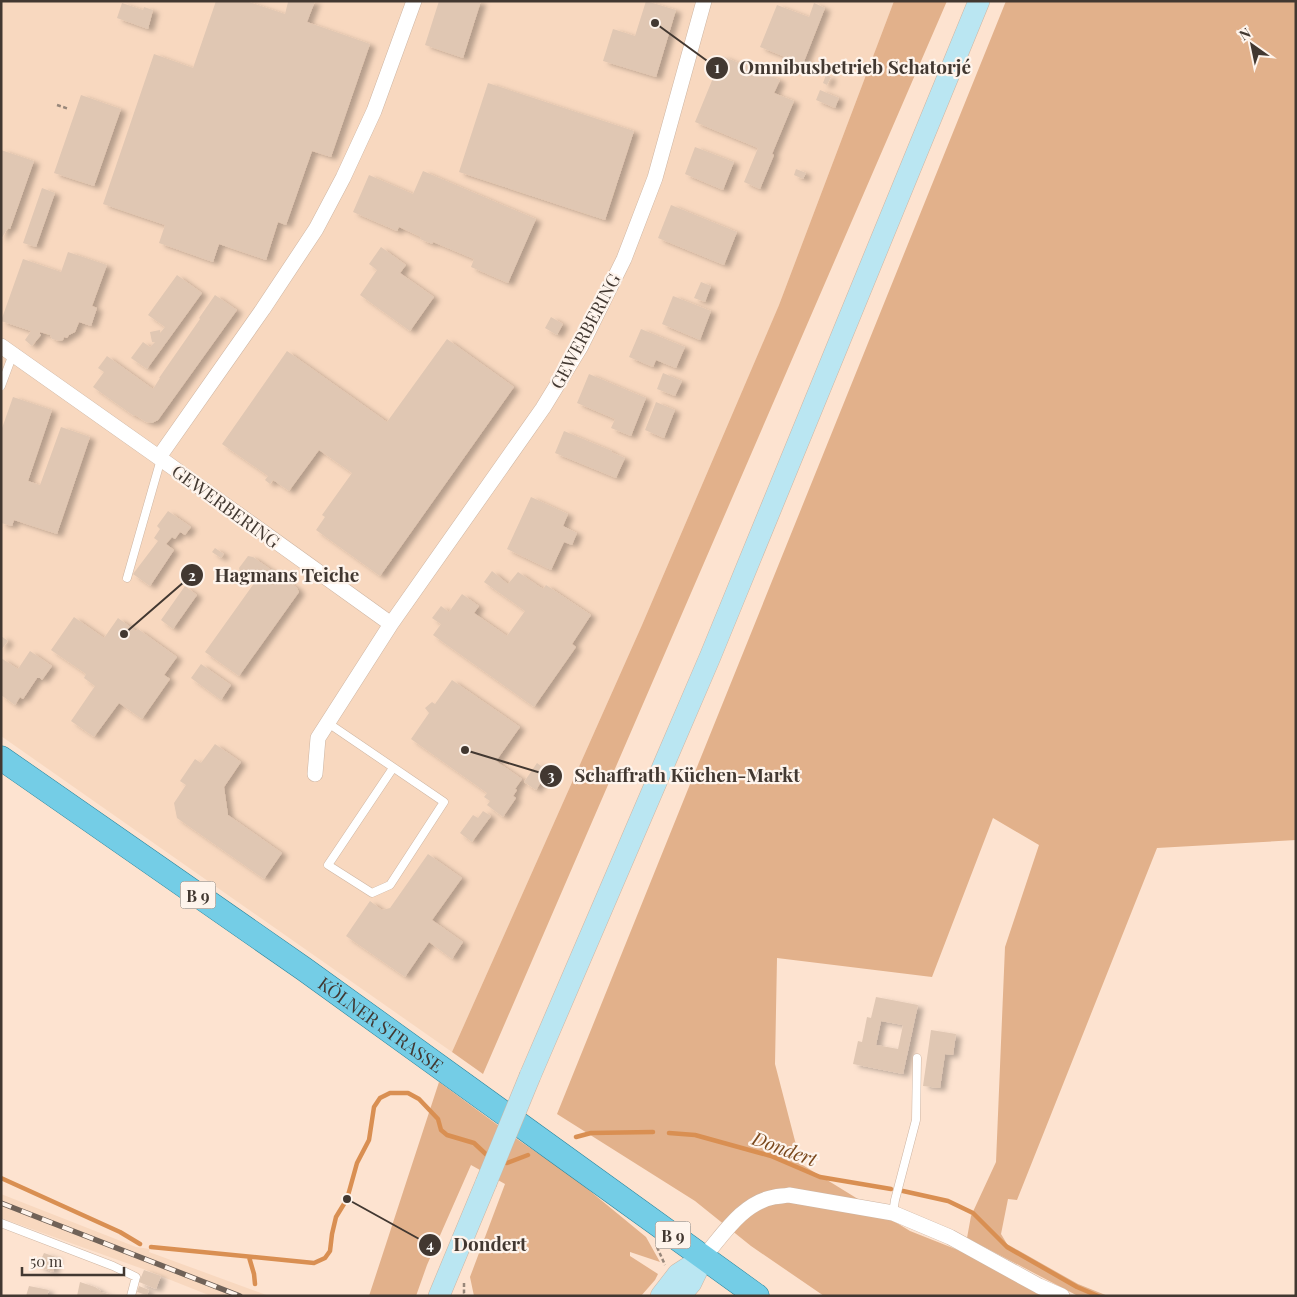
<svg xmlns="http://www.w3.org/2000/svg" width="1297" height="1297" font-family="'Playfair Display',serif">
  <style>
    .built { fill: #f8d8bf }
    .green { fill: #e2b18b }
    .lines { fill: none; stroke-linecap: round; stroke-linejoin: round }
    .stream { stroke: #d98f52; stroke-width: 4.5 }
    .building { fill: #e0c7b3; fill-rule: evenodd; filter: url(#shadow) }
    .service-casing { stroke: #ceb5a2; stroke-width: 9 }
    .minor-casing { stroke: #ceb5a2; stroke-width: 16 }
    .secondary-casing { stroke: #ceb5a2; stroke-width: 22 }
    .primary-casing { stroke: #27839c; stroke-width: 25 }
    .path { stroke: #98877a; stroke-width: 2.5; stroke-dasharray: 4 2.5; stroke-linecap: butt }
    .service { stroke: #fff; stroke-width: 8 }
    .minor { stroke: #fff; stroke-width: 15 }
    .secondary { stroke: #bae6f2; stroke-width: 21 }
    .primary { stroke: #74cde6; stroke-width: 24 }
    .rail-casing { stroke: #706258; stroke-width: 5.5 }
    .rail { stroke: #fef4ec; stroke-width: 4; stroke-dasharray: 11; stroke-linecap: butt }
    .secondary-bridge-casing { stroke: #ceb5a2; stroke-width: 22; stroke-linecap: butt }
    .secondary-bridge { stroke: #bae6f2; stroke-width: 21 }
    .labels { text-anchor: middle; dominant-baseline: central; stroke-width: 4.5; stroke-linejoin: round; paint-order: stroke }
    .shield { fill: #fef4ec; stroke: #7a7069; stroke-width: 1 }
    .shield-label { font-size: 16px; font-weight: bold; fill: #423831 }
    .street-label { font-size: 18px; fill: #423831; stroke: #fef4ec }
    .water-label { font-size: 19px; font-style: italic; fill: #7a481c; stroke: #fef4ec }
    .leader { fill: none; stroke: #423831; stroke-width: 2 }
    .callout-dot { fill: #423831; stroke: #fef4ec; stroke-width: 2 }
    .mark-label { font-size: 15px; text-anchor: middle; font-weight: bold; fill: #fff }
    .callout-label { font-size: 19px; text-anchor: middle; font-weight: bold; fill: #423831; stroke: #fef4ec; stroke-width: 4.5; stroke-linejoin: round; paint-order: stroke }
  </style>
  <defs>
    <filter id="shadow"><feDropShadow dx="5.5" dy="3" stdDeviation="2.5" flood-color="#0004"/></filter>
  </defs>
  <rect width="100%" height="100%" fill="#fde3d0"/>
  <path class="built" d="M1,1h893l-115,304 -137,320 -190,427 -451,-316z
    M1,1194l135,53 14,2 -1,3 120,44h-58l-68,-27 -142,-51z"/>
  <path class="green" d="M894,1h53l-464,1073 -31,-22 190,-427 137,-320z
    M1006,1h290v839l-139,8 -140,352 -9,-1 -7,35 6,10 71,40 30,12h-30l-111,-58 4,-22 25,-54 9,-215 34,-102 -46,-27 -61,159 -155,-19 -2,106 26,100 109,67 53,21 84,44h-223l-73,-50 -56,-45 -138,-87z
    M439,1082l75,55 59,40 73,60 14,25 -30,-10v4l28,18 -3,6 -14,16h-167l-4,-19 35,-93 -34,-19 -44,100 -11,31h-47z"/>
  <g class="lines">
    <path class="stream" d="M669,1133l26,2 76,21 49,21 71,12
      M576,1137l15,-4 62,-1
      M501,1162l6,1 21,-8
      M1,1178l119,54 20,12
      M903,1191l45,10 25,12 34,34 70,40 21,9
      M151,1247l163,16 11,-5 5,-7 2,-17 4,-17 11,-18 10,-36 12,-23 5,-33 6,-9 10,-5h18l11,6 19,20 3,11 6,5 27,8 16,15
      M249,1257l5,17 1,10"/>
  </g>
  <path class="building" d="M216,1h30l39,13 3,-12 1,-1h26l-8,21 63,22 -39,113 -19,-6 -26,74 -8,-3 -12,38 -47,-16 -6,18 -54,-19 6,-18 -62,-21 51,-150 39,14z
    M439,1h42l-18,57 -38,-13z
    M646,1l30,9 -20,67 -53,-16 10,-32 22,7z
    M122,3l21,7 1,-3 9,3 -5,19 -31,-11z
    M814,3l11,5 -22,56 -43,-17 17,-42 32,12z
    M722,56l58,24 -6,13 20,8 -22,53 2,1 -14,34 -16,-7 14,-34 -63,-26z
    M826,75l5,2 -4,8 -4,-2z
    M488,83l146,48 -29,89 -146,-48z
    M820,90l19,8 -4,10 -19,-8z
    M81,95l40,14 -27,77 -40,-13z
    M695,147l39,15 -11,28 -38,-16z
    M1,150l33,11 -24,68 -2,-1 -7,11z
    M796,169l10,4 -3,6 -9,-4z
    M423,171l113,48 -28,64 -37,-16 3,-8 -41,-17 -1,2 -12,-5 1,-2 -22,-10 -2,4 -44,-19 16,-37 44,19z
    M42,188l13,5 -19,54 -13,-4z
    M671,205l66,27 -13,33 -66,-27z
    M381,247l25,18 -6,8 34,24 -24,34 -50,-36 17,-25 -8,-6z
    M68,252l39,13 -15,41 5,2 -6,18 -12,-4 -4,10 -6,3 -2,3 -3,-1 -1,3 -3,1 -8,-2 -2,-4 -10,-3v2l1,1 -9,11 -7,-6 6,-9 -30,-10 22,-62 38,13z
    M177,275l25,18 -55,76 -16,-11 12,-16 7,5 5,-5h-3l-2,-10 10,-2v3l5,-6 -17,-12z
    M701,282l10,4 -6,16 -11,-4z
    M215,295l22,15 -79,110 -6,3 -6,-1 -11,-7 -1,1 -41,-29 11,-15 -6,-4 9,-12 46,33 7,-11h-1l41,-59 -1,-1z
    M673,296l38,15 -11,29 -38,-16z
    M551,317l12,7 -6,11 -12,-7z
    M641,329l44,18 -9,21 -20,-8 -3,7 -24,-10z
    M447,339l67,48 -134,189 -64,-46 9,-13 -3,-2 30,-42 -33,-23 -30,41 -16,-11 -3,4 -5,-4 3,-4 -46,-32 65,-93 100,71z
    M663,373l19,8 -7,15 -18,-7z
    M589,374l57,24 -15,38 -20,-8 4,-9 -38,-16z
    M13,397l39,13 -24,71 12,4 21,-58 29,10 -33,97 -43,-14 -2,6 -11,-3v-92z
    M656,402l19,8 -11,28 -19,-8z
    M564,431l48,20 -1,1 14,6 -9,20 -61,-25z
    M531,497l37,17 -5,12 14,7 -5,12 -8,-3 -13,28 -44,-21z
    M168,511l23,16 -6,8 -5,-3 -5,7 -3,-2 -6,7 8,6 -24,36 -17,-12 25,-33 -4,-3 6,-9 -3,-3z
    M215,548l9,6 -3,4 -9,-6z
    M248,556l5,1 44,31 2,4 -60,84 -34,-24 50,-70 -15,-10 -1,-4z
    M492,571l16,13 10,-12 25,17 3,-4 45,30 -19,29 4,3 -42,60 -101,-72 8,-11 -9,-6 9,-12 8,6 13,-18 17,12 -5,7 33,23 18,-25 -41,-29z
    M185,586l12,9 -24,34 -12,-9z
    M74,617l30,21 14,-20 18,13 2,-2 39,28 -13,18 6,4 -28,40 -23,-16 -25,34 -23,-16 24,-35 -11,-8 2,-4 -35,-24z
    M1,636l7,5 -7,9z
    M30,651l22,15 -10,14 -2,-2h-3l-14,21 -3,-2 -5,8 -14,-10v-37l17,11z
    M201,664l30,21 -10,15 -30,-22z
    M452,680l68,47 -24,34 26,18 -7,10 2,1 -4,6 3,2 -13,19 -16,-12 3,-4 -6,-4 3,-4 -76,-54 18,-26 -4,-5 7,-6 3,2z
    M215,744l26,18 -17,25 4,28 54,38 -18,26 -87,-61 -3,-15 12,-18 -6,-4 15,-22 6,4z
    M537,763l11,8 -12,19 -12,-8z
    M483,811l8,5 -19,26 -12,-9 13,-18 5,3z
    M428,854l34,24 -30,42 31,22 -11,17 -23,-17 -24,35 -59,-41 24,-35 12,9 8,-2z
    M876,997l42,8 -15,69 -50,-10 5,-23 4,1 5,-25 4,1zM881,1021l22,4 -5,24 -22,-4z
    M931,1030l25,4 -3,21 -8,-1 -5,34 -17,-2z
    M44,1253l12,4 -3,15 -15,-6z
    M144,1270l17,6 -5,13 -17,-7z
    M80,1282l15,5 6,4v1l13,4h-37z
    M29,1286l20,4 -2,6h-21z
    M139,1286l10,4 -2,5 -10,-3z"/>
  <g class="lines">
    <g class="service-casing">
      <path id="service" d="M1,386l12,-32
        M127,578l34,-119
        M328,723l116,79 -54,83 -18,8 -44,-28 65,-97
        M893,1213l2,-13 21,-80 1,-62
        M1,1223l112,43 23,11 -5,19"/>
    </g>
    <g class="minor-casing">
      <path id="minor" d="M1,346l160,113 230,165 152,-216 38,-62 43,-87 31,-81 49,-177
        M159,457l104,-148 53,-80 27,-51 31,-67 40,-110
        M315,774l3,-36 73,-114
        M703,1258c20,-23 39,-55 71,-61 5,-1 10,-1 15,-2l104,18 57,24 89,49 23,10"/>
    </g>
    <g class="secondary-casing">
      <path id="secondary" d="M530,1076l180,-419 269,-656
        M439,1296l47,-113
        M661,1296l17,-22 25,-16
        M680,1296l11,-13 12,-25"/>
    </g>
    <g class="primary-casing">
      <g id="primary">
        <path id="s1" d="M1,758l303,211 453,327"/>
      </g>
    </g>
    <path class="path" d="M57,105l12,4
      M657,1247l8,18
      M464,1283v10l1,3"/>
    <use href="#service" class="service"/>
    <use href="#minor" class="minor"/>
    <use href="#secondary" class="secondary"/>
    <use href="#primary" class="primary"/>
    <g class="rail-casing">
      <path id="rail" d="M1,1203l239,93"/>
    </g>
    <use href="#rail" class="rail"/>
    <g class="secondary-bridge-casing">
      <path id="secondary-bridge" d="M486,1183l44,-107"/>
    </g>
    <use href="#secondary-bridge" class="secondary-bridge"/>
  </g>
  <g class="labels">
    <g class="shield">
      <rect x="180.5" y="881.5" width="35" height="27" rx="4"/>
      <rect x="655.5" y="1221.5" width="35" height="27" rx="4"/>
    </g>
    <g class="shield-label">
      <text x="198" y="895">B 9</text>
      <text x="673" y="1235">B 9</text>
    </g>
    <g class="street-label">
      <text transform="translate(585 331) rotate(-62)">GEWERBERING</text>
      <text transform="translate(226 506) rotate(36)">GEWERBERING</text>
      <text stroke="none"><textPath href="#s1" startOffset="464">KÖLNER STRASSE</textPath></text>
    </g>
    <g class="water-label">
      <text transform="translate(785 1148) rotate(20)">Dondert</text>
    </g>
  </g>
  <path class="leader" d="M655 23L717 68M124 634L192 575M465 750L551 776M347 1199L430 1245"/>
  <g class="callout-dot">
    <circle cx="655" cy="23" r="5"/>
    <circle cx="124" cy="634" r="5"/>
    <circle cx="465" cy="750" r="5"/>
    <circle cx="347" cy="1199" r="5"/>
    <circle cx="717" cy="68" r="12"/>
    <circle cx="192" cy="575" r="12"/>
    <circle cx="551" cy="776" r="12"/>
    <circle cx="430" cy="1245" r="12"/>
  </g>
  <g class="mark-label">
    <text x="717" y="73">1</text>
    <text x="192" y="581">2</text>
    <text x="551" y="781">3</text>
    <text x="430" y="1250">4</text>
  </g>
  <g class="callout-label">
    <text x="855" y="74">Omnibusbetrieb Schatorjé</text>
    <text x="287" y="582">Hagmans Teiche</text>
    <text x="687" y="782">Schaffrath Küchen-Markt</text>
    <text x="490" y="1251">Dondert</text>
  </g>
  <rect width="1297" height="1297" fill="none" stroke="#423831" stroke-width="5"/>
  <g transform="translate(1252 45) rotate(327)" stroke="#fef4ec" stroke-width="4" paint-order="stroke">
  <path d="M0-4L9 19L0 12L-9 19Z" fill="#423831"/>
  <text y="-8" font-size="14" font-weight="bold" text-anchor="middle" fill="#423831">N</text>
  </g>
  <path d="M22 1267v8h102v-8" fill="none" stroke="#423831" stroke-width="2.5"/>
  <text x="30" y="1267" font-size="15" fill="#423831" stroke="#fef4ec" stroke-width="4" paint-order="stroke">50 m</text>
</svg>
